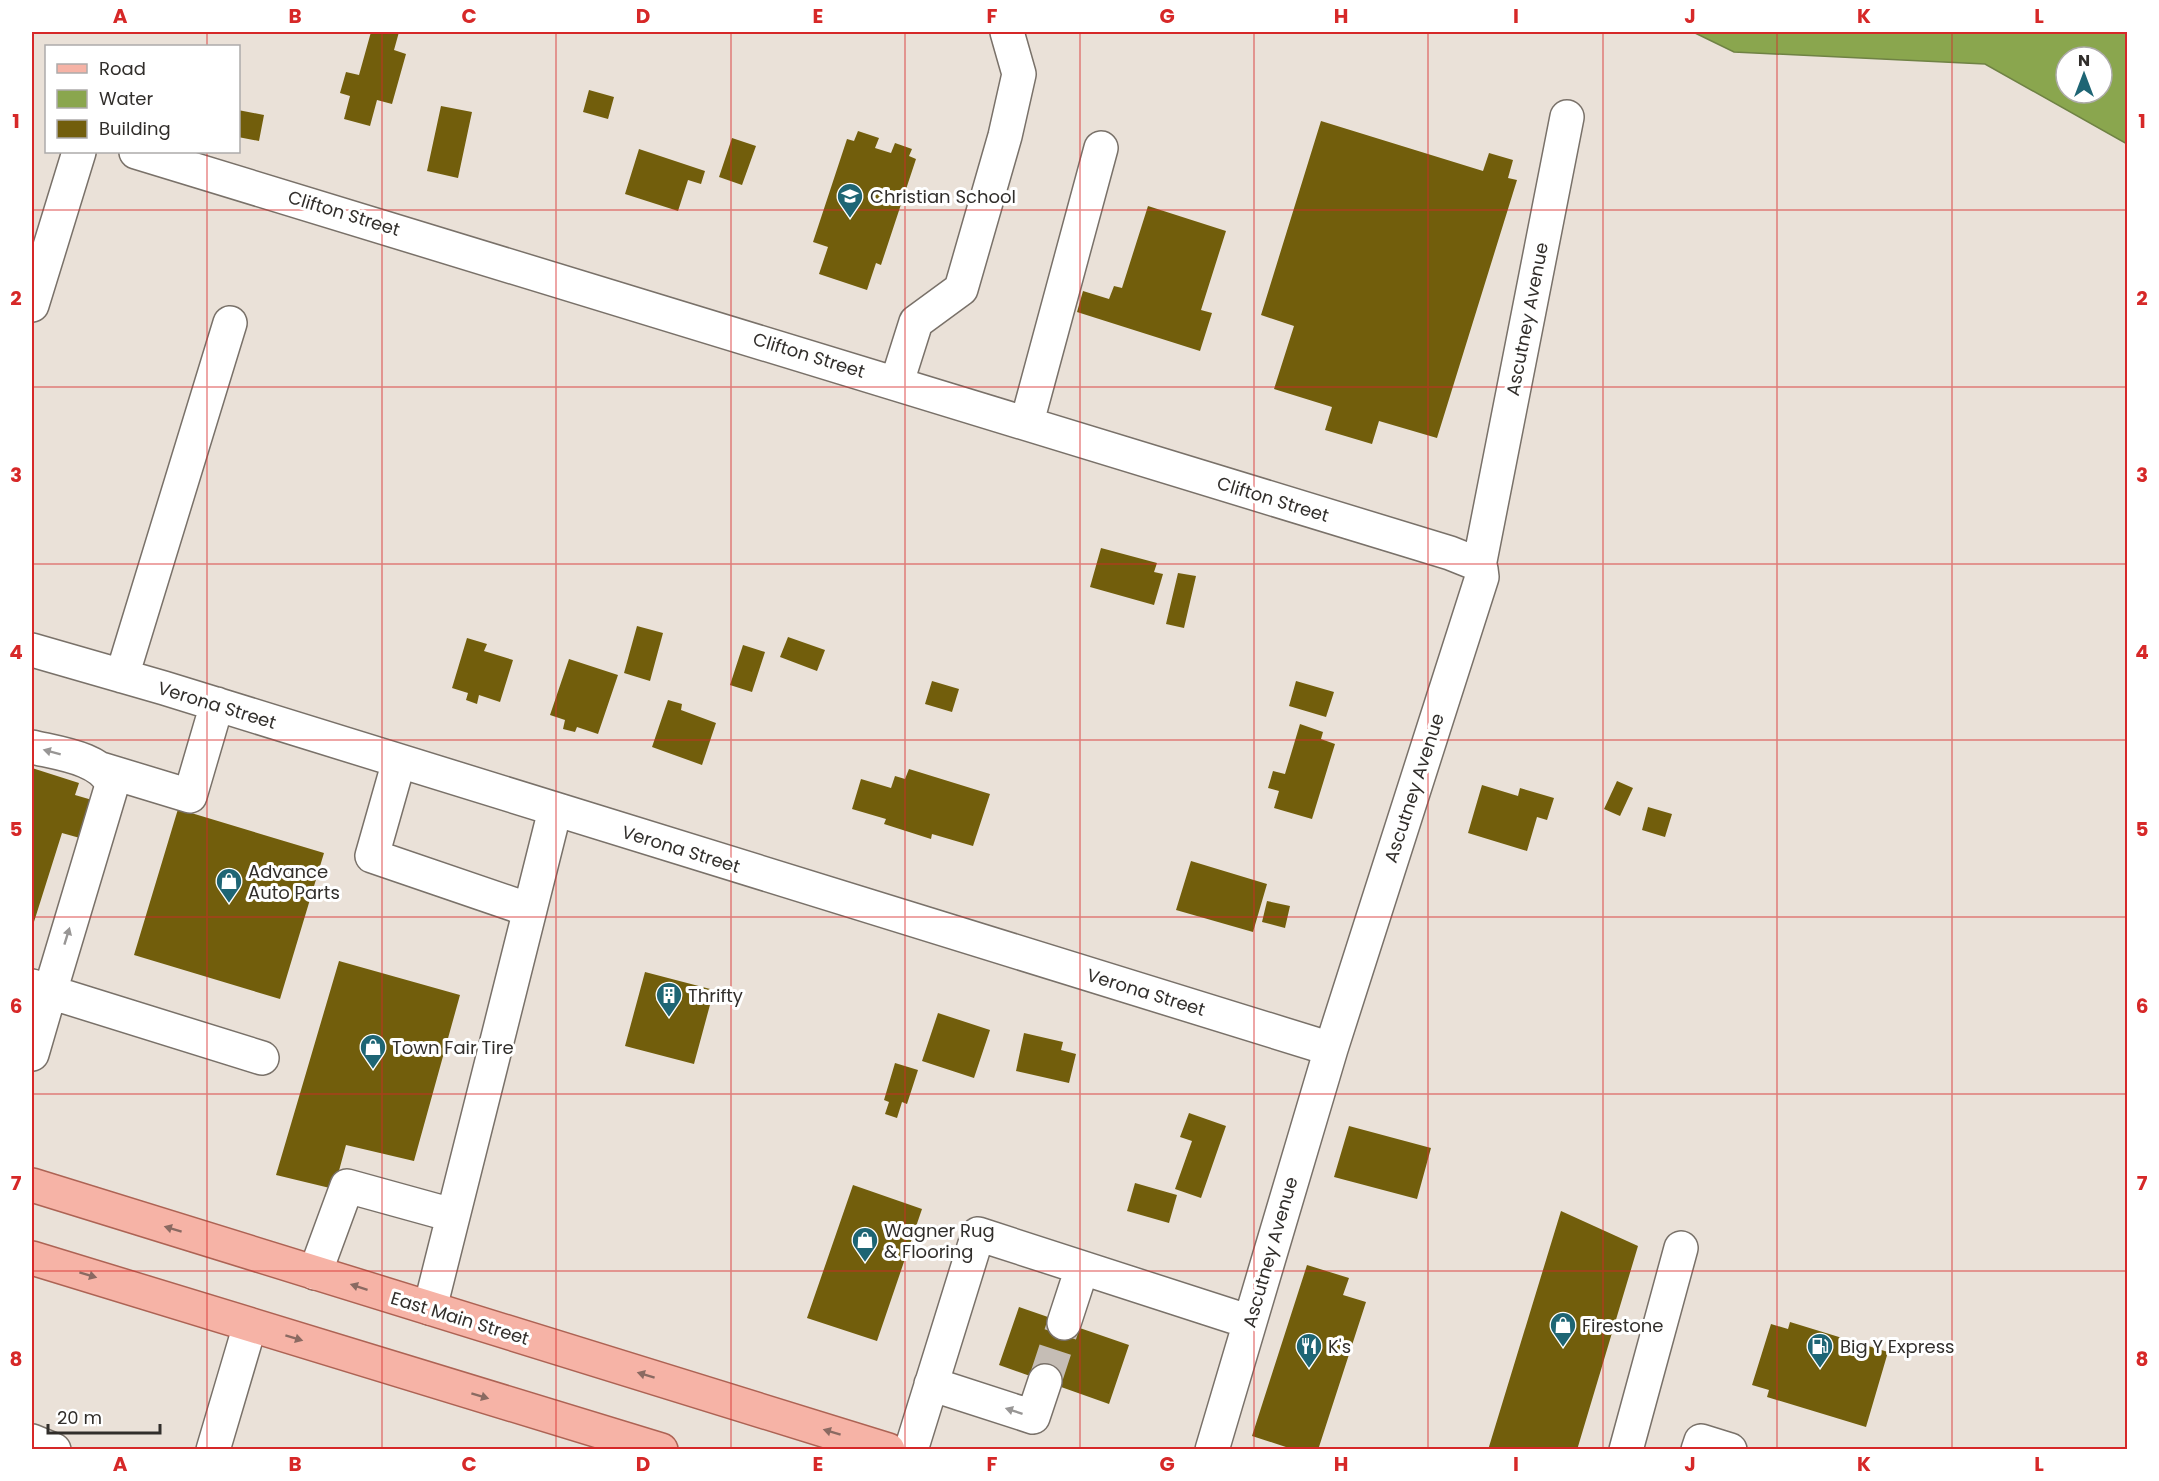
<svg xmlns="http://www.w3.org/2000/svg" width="2159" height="1481" font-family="Poppins,sans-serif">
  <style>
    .water { fill: #8aa64e; stroke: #6f8244; stroke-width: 1.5; fill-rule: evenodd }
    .building { fill: #725e0c }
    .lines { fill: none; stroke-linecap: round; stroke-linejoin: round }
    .minor-tunnel { stroke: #c5bdb5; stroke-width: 33; stroke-dasharray: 33 16; stroke-linecap: butt }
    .minor-casing { stroke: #797169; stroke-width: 36 }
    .major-casing { stroke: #ad6354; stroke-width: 36 }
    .minor { stroke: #fff; stroke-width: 33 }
    .major { stroke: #f6b3a6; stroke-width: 33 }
    .oneway { fill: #989695 }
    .oneway2 { fill: #8a6a62 }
    .grid { fill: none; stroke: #d62828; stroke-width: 1.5; stroke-opacity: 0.55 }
    .labels { text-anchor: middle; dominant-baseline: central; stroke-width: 6; stroke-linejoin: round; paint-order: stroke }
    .poi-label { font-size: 18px; fill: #312e2b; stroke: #fff; text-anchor: start }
    .street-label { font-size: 18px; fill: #312e2b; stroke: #fff }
    .neatline { fill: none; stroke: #d62828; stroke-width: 2 }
    .grid-label { font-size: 20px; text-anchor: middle; font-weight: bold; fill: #d62828 }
  </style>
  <rect width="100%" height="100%" fill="#eae1d8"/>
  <path class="water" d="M1693,32h434v112l-142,-80 -251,-12zM2066,57h36v36h-36z"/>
  <path class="building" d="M371,32h28l-5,18 12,4 -14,50 -15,-4 -7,26 -26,-7 6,-23 -10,-3 6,-21 13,3z
    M589,90l25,7 -6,22 -25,-7z
    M441,106l31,6 -14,66 -31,-7z
    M238,110l26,5 -5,26 -21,-4z
    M1321,121l162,50 6,-18 24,7 -5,18 9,2 -80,258 -58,-17 -7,23 -47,-14 7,-23 -58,-18 20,-63 -33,-11z
    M858,131l21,7 -4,10 16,5 4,-10 17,6 -3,7 7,3 -35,106 -5,-2 -9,27 -48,-16 9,-27 -15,-5 34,-103 7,2z
    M732,138l24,8 -14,39 -23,-8z
    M639,149l66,22 -4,13 -13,-4 -10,31 -53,-17z
    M1148,206l78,25 -25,79 11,3 -12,38 -123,-39 6,-21 26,8 5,-13 8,2z
    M1101,548l56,15 -3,9 9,2 -9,31 -64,-18z
    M1178,573l18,3 -12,52 -18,-4z
    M637,626l26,7 -13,48 -26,-8z
    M788,637l37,13 -8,21 -37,-14z
    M467,638l20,6 -3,7 29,9 -13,42 -21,-7 -2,9 -11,-4 2,-7 -16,-5z
    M743,645l22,7 -13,40 -22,-7z
    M569,659l49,16 -20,59 -21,-7 -2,5 -12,-3 2,-9 -15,-5z
    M932,681l27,8 -7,23 -27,-8z
    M1296,681l38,11 -8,25 -37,-11z
    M668,700l14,4 -1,6 35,13 -14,42 -50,-18z
    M1300,724l23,8 -2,7 14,5 -23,75 -38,-11 5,-17 -11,-3 5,-17 12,3z
    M32,768l47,15 -4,12 24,7 -12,38 -25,-7 -29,92h-1z
    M909,769l81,25 -17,52 -41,-12 -1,5 -47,-15 2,-5 -34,-10 9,-30 30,9 4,-12 10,3z
    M1617,781l16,7 -13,28 -16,-7z
    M1482,785l36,11 2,-8 34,10 -7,22 -10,-3 -10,34 -59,-18z
    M1648,807l24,7 -7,23 -23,-7z
    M178,809l146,44 -44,146 -146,-44z
    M1191,861l76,23 -14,48 -77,-22z
    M1267,901l23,5 -5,22 -23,-6z
    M339,961l121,34 -46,166 -68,-16 -12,44 -58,-14z
    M645,972l69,18 -20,74 -69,-18z
    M938,1013l52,17 -16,48 -52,-17z
    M1024,1033l39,9 -2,8 15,4 -7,29 -53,-12z
    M895,1063l23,7 -11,34 -5,-2 -5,16 -12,-4 4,-12 -5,-2z
    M1189,1113l37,13 -25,72 -26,-9 17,-48 -12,-4z
    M1349,1126l82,22 -14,51 -83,-22z
    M1135,1183l42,12 -8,28 -42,-12z
    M853,1185l69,24 -45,132 -70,-23z
    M1561,1211l77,35 -61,204h-89z
    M1307,1265l42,13 -6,17 23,7 -48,148h-23l-43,-14z
    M1019,1307l110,38 -20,59 -110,-39z
    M1790,1322l98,30 -22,75 -99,-30 2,-7 -17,-5 19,-61 17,5z"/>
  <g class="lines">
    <path class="minor-tunnel" d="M1045,1381l19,-58"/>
    <g class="minor-casing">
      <path id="minor" d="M136,152c439,130 876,267 1314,401l25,10 4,3
        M32,305l47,-153
        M897,382l19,-60 45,-33 44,-153 14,-62 -12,-42
        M1027,422l74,-274
        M32,650l132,38 1167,361
        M122,676l108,-353
        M32,747c24,6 71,11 80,38l-62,207 212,66
        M399,761l-27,95 158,54
        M101,769l89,27 27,-92
        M32,986l18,6 -18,62
        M315,1273l32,-87 105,29
        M430,1308l125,-498
        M1064,1323l18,-55
        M931,1384l102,33 12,-36
        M32,1441l22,9
        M213,1450l37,-125
        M911,1450l67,-216 272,88
        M1212,1450l119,-401 151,-472 -1,-8 -2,-3 88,-449
        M1626,1450l55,-202
        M1698,1450l3,-9 29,9"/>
    </g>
    <g class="major-casing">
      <path id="major" d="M32,1185l856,265
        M32,1258l629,192"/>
    </g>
    <use href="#minor" class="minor"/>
    <use href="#major" class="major"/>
  </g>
  <defs><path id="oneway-solid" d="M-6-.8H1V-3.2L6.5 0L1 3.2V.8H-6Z" transform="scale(1.5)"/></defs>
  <g class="oneway">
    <use href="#oneway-solid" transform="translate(52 752) rotate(-165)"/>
    <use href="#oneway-solid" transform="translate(67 936) rotate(-73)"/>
    <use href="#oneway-solid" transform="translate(1014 1411) rotate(-162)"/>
  </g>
  <g class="oneway2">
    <use href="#oneway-solid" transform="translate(173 1229) rotate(-163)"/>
    <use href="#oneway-solid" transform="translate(88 1275) rotate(17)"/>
    <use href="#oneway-solid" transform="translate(359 1287) rotate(-162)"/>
    <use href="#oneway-solid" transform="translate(294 1338) rotate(17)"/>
    <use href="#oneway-solid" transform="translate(646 1375) rotate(-163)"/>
    <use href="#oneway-solid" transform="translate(480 1396) rotate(17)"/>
    <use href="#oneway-solid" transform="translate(832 1432) rotate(-163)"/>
  </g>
  <path class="grid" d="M207,32v14M382,32v1418M556,32v1418M731,32v1418M905,32v1418M1080,32v1418M1254,32v1418M1428,32v1418M1603,32v1418M1777,32v1418M1952,32v1418M207,152v1298M32,210h2096M32,387h2096M32,564h2096M32,740h2096M32,917h2096M32,1094h2096M32,1271h2096"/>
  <defs>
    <g id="school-pin" transform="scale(1.35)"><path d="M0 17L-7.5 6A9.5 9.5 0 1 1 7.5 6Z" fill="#1e6574" stroke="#fff"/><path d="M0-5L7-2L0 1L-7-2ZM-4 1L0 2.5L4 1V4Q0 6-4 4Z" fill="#fff"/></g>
    <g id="shop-pin" transform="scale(1.35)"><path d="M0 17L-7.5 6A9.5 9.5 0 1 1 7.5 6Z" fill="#1e6574" stroke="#fff"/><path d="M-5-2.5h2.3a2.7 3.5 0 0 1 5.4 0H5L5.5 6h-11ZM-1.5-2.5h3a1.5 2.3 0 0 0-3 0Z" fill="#fff"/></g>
    <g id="building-pin" transform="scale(1.35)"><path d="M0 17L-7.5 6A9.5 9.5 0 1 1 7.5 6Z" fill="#1e6574" stroke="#fff"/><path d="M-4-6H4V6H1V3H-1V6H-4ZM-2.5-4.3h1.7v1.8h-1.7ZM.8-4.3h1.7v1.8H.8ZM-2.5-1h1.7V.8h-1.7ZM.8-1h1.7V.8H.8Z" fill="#fff"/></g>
    <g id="restaurant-pin" transform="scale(1.35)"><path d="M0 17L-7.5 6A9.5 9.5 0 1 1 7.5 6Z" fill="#1e6574" stroke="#fff"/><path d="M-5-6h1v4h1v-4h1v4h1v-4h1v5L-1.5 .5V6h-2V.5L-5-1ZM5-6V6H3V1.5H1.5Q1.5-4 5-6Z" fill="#fff"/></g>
    <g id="fuel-pin" transform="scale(1.35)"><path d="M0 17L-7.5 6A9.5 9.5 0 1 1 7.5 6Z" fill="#1e6574" stroke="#fff"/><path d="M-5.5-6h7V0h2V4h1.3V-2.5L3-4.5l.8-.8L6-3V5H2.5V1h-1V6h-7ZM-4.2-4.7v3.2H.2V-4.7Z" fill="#fff"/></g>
  </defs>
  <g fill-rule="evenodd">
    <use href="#school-pin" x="850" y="196"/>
    <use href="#shop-pin" x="229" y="881"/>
    <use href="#building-pin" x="669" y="995"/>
    <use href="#shop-pin" x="373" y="1047"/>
    <use href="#shop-pin" x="865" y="1240"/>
    <use href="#shop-pin" x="1563" y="1325"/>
    <use href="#restaurant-pin" x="1309" y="1346"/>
    <use href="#fuel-pin" x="1820" y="1346"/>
  </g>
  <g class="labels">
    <g class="poi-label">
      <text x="870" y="196">Christian School</text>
      <text x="248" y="871">Advance<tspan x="248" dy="21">Auto Parts</tspan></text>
      <text x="688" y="995">Thrifty</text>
      <text x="392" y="1047">Town Fair Tire</text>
      <text x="884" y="1230">Wagner Rug<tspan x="884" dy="21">&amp; Flooring</tspan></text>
      <text x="1582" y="1325">Firestone</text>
      <text x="1328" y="1346">K's</text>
      <text x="1840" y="1346">Big Y Express</text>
    </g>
    <g class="street-label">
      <text transform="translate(344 213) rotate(17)">Clifton Street</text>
      <text transform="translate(1527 319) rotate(-79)">Ascutney Avenue</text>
      <text transform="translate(809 355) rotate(17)">Clifton Street</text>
      <text transform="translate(1273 499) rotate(17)">Clifton Street</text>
      <text transform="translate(217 705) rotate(17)">Verona Street</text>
      <text transform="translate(1414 788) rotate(-72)">Ascutney Avenue</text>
      <text transform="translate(681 849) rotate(17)">Verona Street</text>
      <text transform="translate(1146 992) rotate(17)">Verona Street</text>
      <text transform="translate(1270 1252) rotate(-74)">Ascutney Avenue</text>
      <text transform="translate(460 1318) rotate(17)">East Main Street</text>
    </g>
  </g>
  <rect width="2159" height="1481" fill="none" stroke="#ffffff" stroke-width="66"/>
  <rect x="45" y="45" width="195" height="108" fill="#ffffff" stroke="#adabaa" stroke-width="1.5"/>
  <rect x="57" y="64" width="30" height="9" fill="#f6b3a6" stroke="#adabaa" stroke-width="1.5"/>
  <text x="99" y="75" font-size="18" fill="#312e2b">Road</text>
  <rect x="57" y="90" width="30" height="18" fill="#8aa64e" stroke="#adabaa" stroke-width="1.5"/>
  <text x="99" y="105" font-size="18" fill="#312e2b">Water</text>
  <rect x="57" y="120" width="30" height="18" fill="#725e0c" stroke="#adabaa" stroke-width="1.5"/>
  <text x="99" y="135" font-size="18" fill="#312e2b">Building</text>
  <g transform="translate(2084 75)"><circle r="28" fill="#ffffff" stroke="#adabaa" stroke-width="1.5"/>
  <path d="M0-4.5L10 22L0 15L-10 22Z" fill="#1e6574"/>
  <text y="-9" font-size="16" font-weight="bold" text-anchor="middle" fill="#312e2b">N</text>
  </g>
  <path d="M48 1424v9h112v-9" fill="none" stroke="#312e2b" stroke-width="3"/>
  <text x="57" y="1424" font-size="18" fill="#312e2b" stroke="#ffffff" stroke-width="4.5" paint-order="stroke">20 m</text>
  <rect x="33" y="33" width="2093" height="1415" class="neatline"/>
  <g class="grid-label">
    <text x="120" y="23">A</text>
    <text x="295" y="23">B</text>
    <text x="469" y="23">C</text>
    <text x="643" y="23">D</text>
    <text x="818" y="23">E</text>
    <text x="992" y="23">F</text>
    <text x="1167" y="23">G</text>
    <text x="1341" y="23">H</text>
    <text x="1516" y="23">I</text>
    <text x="1690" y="23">J</text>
    <text x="1864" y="23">K</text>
    <text x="2039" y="23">L</text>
    <text x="16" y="128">1</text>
    <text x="2142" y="128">1</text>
    <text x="16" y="305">2</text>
    <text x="2142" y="305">2</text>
    <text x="16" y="482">3</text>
    <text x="2142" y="482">3</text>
    <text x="16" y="659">4</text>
    <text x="2142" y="659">4</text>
    <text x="16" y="836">5</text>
    <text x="2142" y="836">5</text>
    <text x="16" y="1013">6</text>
    <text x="2142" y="1013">6</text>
    <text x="16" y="1190">7</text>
    <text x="2142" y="1190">7</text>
    <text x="16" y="1366">8</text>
    <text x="2142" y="1366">8</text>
    <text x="120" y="1471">A</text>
    <text x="295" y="1471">B</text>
    <text x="469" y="1471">C</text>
    <text x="643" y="1471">D</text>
    <text x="818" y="1471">E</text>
    <text x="992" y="1471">F</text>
    <text x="1167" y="1471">G</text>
    <text x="1341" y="1471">H</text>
    <text x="1516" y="1471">I</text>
    <text x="1690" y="1471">J</text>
    <text x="1864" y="1471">K</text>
    <text x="2039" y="1471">L</text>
  </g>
</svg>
